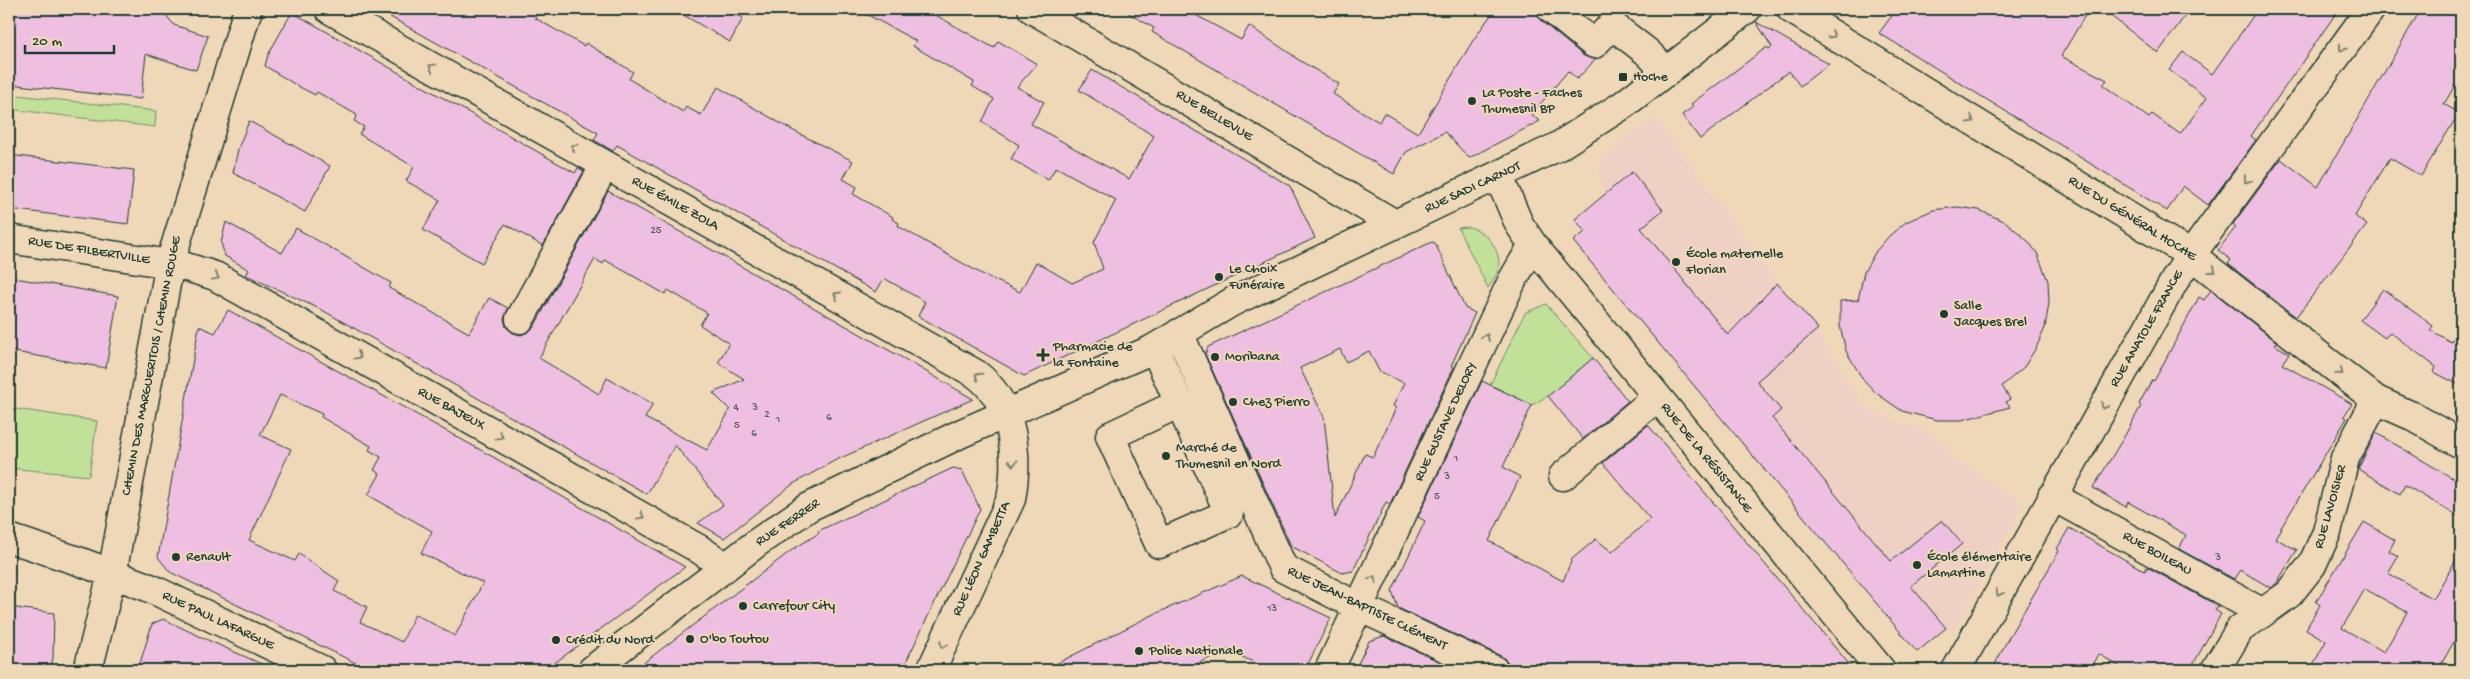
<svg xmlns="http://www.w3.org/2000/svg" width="2470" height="679" font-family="'Gochi Hand',sans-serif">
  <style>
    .built { fill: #efd0c5 }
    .green { fill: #c1e098; stroke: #708e66 }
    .building { fill: #efbfe2; stroke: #1f3d34; fill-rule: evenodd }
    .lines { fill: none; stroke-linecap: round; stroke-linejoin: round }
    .minor-casing { stroke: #1f3d34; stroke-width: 31 }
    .minor { stroke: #efd8b8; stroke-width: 28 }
    .oneway { stroke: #7d836f }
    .poi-dot { fill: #1f3d34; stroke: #efd8b8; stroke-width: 2 }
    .labels { text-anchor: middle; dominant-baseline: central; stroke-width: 4; stroke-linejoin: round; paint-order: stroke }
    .number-label { font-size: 11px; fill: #535e60 }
    .poi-label { font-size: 14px; fill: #1f3d34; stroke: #efd8b8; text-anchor: start }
    .street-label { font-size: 14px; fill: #1f3d34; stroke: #efd8b8 }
  </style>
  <rect width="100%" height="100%" fill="#efd8b8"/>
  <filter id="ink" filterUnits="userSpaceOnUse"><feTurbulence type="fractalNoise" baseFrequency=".02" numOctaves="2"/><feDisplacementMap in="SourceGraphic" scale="10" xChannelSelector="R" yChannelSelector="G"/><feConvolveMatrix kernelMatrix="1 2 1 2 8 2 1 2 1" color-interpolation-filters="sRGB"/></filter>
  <g filter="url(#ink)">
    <path class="built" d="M1655,117l122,166 29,32 59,93 44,19 3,-3 38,22 -4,7 78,50 -72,129 -6,-4 -29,24 -344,-411 12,-9 -10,-13 31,-26 -7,-14 1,-14 17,-21z"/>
    <path class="green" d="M9,94l147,17 -1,16 -146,-18z
      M1467,227c19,2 36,24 31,43 -2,7 -7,13 -10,18l-30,-60z
      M1546,304l47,54 -45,38 -16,9 -42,-20 35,-72z
      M9,408l88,13 -8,55 -80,-8z"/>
    <path class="building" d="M9,9h144l13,6 8,10 34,11 -12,34 -50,-16 -5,45 -132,-15z
      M376,9h164l-5,9 49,28 2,-3 47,29 -4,7 54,33 3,-5 15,8 17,-28 74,43 61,31 -10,18 14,8 -4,7 40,23 -1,2 7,4 -1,3 82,47 40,19 16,-30 36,21 31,-14 -9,-27 22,-42 -60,-33 -8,13 -37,-21 8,-14 -37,-23 12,-23 -22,-13 2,-4 -61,-36 3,-5 -59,-32h68l69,39 4,-7 39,23 -20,23 27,15 -13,22 98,55 25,-43 -75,-46 13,-20 198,116 25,52 -291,138 -106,-60 7,-14 -41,-24 -8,14 -259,-147 -4,6 -19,-11 4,-7z
      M673,9h55l15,9 -13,24z
      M1122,9h63l56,31 8,-14 45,30v1l45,27 -6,10 46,28 5,-9 34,20 54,-91 23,-33h40l6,12 43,35 12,3 -19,20 -9,-8 -37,44 9,6 -71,37 -24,-26 -39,20 -12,22 -242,-142 2,-4z
      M1897,9h192l-28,47 46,24 -4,5 46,33 3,-4 28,20 27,-36 -38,-28 14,-18 29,22 46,-65h81l-88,127 5,4 -48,65 -25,-19 -16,25 -288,-178z
      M2102,9h88l-32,44z
      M2421,9h40v66l-17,29 15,9 -38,63 -31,-18 -35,58 12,9 -71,92 -68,-53 3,-4 -13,-10 18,-23 -3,-3 48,-65 37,28z
      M292,12l283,161 3,-5 6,3 -41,75 -38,-22 -23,39 -59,-33 17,-30 -34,-19 8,-14 -55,-33 5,-7 -10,-6 3,-6 -40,-23 -2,3 -19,-10 -31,-19 3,-11z
      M1756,22l73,42 -29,22 -11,-15 -89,68 -18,-24 11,-8 -2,-3 76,-57 2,2 3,-2z
      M249,121l81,45 -25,46 -72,-39 5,-24z
      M9,155l125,15 -6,54 -119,-15z
      M1632,172l31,38 -22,18 87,107 49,-52 41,46 -61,52 24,29 -9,8 119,143 51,-41 20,24 -51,42 35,42 -29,24 -344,-411 12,-9 -10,-13z
      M608,191l300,170 65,38 -139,62 -41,23 -69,54 -26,-15 25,-18 -48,-60 -28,49 -325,-184 -76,-35 3,-5 -24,-14 -4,-13 5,-21 56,31 14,-25 95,55 -2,5 80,45 20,-35 19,10 -4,11 2,8 7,6 8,2 7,-3 6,-5zM595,259l8,5 2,-4 60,34 3,-4 39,23 -7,12 29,18 -11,20 26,16 -31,14 17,17 -23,40 -62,-32 8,-14 -46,-26 -8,16 -60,-36z
      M1957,207l22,3 27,12 22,19 9,12 11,28 1,22 -4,25 -9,20 -12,19 -22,19 8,13 -4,3 4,5 -48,13h-25l-35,-9 -26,-18 -14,-15 -16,-27 -6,-25v-25l18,-1 6,-28 12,-21 14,-16 16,-13 27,-12z
      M1432,242l3,1 30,65 10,5 -24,53 3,1 -64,137 -4,-2 -33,69 -11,2 -51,-27 -86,-192 3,-7zM1340,349l6,13 23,-11 10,20 25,12 -11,23 3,2 -23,49 -8,-3 -30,64 -11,-101 -24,-49z
      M9,277l109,19 -12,72 -97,-17z
      M2383,289l50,37 -3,4 21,12 10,-16v60l-27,-14 2,-5 -46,-35 -5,6 -25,-18z
      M2211,290l66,52 -2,3 14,8 -7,11 70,40 -8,12 3,2 -72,120 22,12 -21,34 -5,4 -31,-18 -6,9 -55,-30 7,-14 -58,-33 -2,5 -33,-19 31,-51 17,-31 -2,-2 13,-24 2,1 45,-84 5,3z
      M228,310l267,148 190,109 -140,103h-175l-200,-98 -12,-15 41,-231 16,7zM280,395l42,19 -1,3 50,29 -2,4 12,7 -7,13 6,4 -12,21 64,36 -11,22 62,30 -28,53 -40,-22 -13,28 -42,-20 7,-15 -33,-16 5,-10 -40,-27 -4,7 -46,-21 42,-91 -31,-14z
      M1593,358l35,43 -45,38 -35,-43z
      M1482,381l50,24 -29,62 17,10 -31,64 74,40 9,-22 24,-20 16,13 38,-33 -47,-56 45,-38 206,245h-345l-2,-9 -6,-5 -103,-48 -6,-17 33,-70 -7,-4z
      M2376,433l85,50v35l-56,-33 -5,9 -42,-25z
      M953,468l9,2 18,39 -78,161h-268l158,-120 27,-17 -1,-2z
      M2364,522l31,18 -6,11 9,5 -10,17 45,26 28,-48v78l-23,41h-128l16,-29 -20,-12 14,-24 -4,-3zM2365,589l42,23 -23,40 -42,-24z
      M2069,528l76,43 2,-4 71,39 -3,4 6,4 -31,56h-65l-26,-16 -9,16h-98l18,-35 49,-84 -2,-2z
      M1242,576l89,42 -26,52h-34l-44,-20 -43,20h-140l104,-53z
      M9,607l45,6 -1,46 -5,11h-39z
      M163,619l49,23 63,28h-137l14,-46z
      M1384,636l74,34h-103l14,-29z"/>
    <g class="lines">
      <g class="minor-casing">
        <path id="minor" d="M329,9l647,365c38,29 43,81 35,125l-80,171
          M1032,9l363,215
          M1551,9l43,35 18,-19 35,27 20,20
          M1791,9l400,246 185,145 36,16 49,28
          M9,239l174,27 32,10 484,273 27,18
          M1533,245l348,425
          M520,319l85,-154
          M1179,333l104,235 76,39 135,63
          M1151,350l7,6 71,157 -70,31 -49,-108 70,-33
          M1563,476l94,-79
          M2052,496l209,116
          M9,538l72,24 69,26 172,82
          M88,670l24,-96 58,-311 78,-254
          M592,670l166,-128 51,-35 153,-74 189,-83 81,-48 325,-155 66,-42 124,-96
          M1329,670l183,-389 21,-36 -14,-21 -20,-47
          M1956,670l220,-392 15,-23 180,-246
          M2215,670l25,-41 49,-35 23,-29 15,-33 18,-74 31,-58"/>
      </g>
      <use href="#minor" class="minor"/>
    </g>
    <defs><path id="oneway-chevron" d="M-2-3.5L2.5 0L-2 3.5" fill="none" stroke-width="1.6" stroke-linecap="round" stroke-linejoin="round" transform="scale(1.25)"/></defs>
    <g class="oneway">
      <use href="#oneway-chevron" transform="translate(1832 35) rotate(31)"/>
      <use href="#oneway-chevron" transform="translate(2342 48) rotate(126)"/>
      <use href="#oneway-chevron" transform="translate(432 67) rotate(-151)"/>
      <use href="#oneway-chevron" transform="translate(1971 120) rotate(31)"/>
      <use href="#oneway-chevron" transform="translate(574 147) rotate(-151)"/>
      <use href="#oneway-chevron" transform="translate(2247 180) rotate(127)"/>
      <use href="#oneway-chevron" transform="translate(2213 270) rotate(38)"/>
      <use href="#oneway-chevron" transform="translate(216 277) rotate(26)"/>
      <use href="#oneway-chevron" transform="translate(837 295) rotate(-151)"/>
      <use href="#oneway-chevron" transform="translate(1486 337) rotate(-65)"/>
      <use href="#oneway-chevron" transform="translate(358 356) rotate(29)"/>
      <use href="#oneway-chevron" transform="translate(2340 372) rotate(39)"/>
      <use href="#oneway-chevron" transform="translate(978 376) rotate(-145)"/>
      <use href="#oneway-chevron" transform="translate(2104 406) rotate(120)"/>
      <use href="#oneway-chevron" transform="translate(500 436) rotate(29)"/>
      <use href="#oneway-chevron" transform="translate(1013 463) rotate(88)"/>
      <use href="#oneway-chevron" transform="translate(641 516) rotate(29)"/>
      <use href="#oneway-chevron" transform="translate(1373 579) rotate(-65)"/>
      <use href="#oneway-chevron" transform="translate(1999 593) rotate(119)"/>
      <use href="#oneway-chevron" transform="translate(943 645) rotate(115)"/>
    </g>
  </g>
  <g class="poi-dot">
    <rect x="1618" y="72" width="10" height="10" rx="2.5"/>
    <circle cx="1472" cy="101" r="5"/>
    <circle cx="1676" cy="262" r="5"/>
    <circle cx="1219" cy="277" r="5"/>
    <circle cx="1944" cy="314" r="5"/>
    <path d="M1040.5 347.5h5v5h5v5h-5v5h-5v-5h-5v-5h5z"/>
    <circle cx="1215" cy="357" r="5"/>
    <circle cx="1233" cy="402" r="5"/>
    <circle cx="1166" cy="456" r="5"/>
    <circle cx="176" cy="557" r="5"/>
    <circle cx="1917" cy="565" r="5"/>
    <circle cx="743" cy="606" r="5"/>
    <circle cx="690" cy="639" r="5"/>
    <circle cx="556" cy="640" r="5"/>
    <circle cx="1139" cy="651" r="5"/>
  </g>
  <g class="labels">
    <g class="number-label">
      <text x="656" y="231">25</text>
      <text x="736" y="408">4</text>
      <text x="755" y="408">3</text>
      <text x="767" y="415">2</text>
      <text x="829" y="418">6</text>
      <text x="778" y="420">1</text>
      <text x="737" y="426">5</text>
      <text x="754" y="434">6</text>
      <text x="1456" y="459">1</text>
      <text x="1447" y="477">3</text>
      <text x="1437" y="497">5</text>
      <text x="2218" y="558">3</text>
      <text x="1272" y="609">13</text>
    </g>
    <g class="poi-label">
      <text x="1633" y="77">Hoche</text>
      <text x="1482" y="93">La Poste - Faches<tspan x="1482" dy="16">Thumesnil BP</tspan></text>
      <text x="1686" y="254">École maternelle<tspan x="1686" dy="16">Florian</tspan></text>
      <text x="1229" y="269">Le Choix<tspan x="1229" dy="16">Funéraire</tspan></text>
      <text x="1954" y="306">Salle<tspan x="1954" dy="16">Jacques Brel</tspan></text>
      <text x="1053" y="347">Pharmacie de<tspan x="1053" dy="16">la Fontaine</tspan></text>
      <text x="1225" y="357">Moribana</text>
      <text x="1243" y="402">Chez Pierro</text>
      <text x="1176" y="448">Marché de<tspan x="1176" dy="16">Thumesnil en Nord</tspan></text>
      <text x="186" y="557">Renault</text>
      <text x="1927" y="557">École élémentaire<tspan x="1927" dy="16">Lamartine</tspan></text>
      <text x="753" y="606">Carrefour City</text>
      <text x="700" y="639">O'bo Toutou</text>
      <text x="566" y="640">Crédit du Nord</text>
      <text x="1149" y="651">Police Nationale</text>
    </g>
    <g class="street-label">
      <text transform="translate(1214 116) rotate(31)">RUE BELLEVUE</text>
      <text transform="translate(1473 188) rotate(-25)">RUE SADI CARNOT</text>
      <text transform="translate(675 204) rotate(29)">RUE ÉMILE ZOLA</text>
      <text transform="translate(2132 219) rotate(32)">RUE DU GÉNÉRAL HOCHE</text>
      <text transform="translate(89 251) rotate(9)">RUE DE FILBERTVILLE</text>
      <text transform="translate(2147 329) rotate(-60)">RUE ANATOLE FRANCE</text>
      <text transform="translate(152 366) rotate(-79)">CHEMIN DES MARGUERITOIS / CHEMIN ROUGE</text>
      <text transform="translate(451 409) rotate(29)">RUE BAJEUX</text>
      <text transform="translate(1446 422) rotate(-65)">RUE GUSTAVE DELORY</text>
      <text transform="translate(1706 458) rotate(51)">RUE DE LA RÉSISTANCE</text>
      <text transform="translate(2331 507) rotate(-74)">RUE LAVOISIER</text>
      <text transform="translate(788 523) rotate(-34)">RUE FERRER</text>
      <text transform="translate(2157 554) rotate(29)">RUE BOILEAU</text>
      <text transform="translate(982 559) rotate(-66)">RUE LÉON GAMBETTA</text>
      <text transform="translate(1367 609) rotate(26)">RUE JEAN-BAPTISTE CLÉMENT</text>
      <text transform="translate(218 621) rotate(25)">RUE PAUL LAFARGUE</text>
    </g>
  </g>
  <rect width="2470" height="679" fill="none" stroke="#efd8b8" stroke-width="30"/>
  <rect x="15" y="15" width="2440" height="649" fill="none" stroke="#1f3d34" stroke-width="2" filter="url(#ink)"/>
  <path d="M25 45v8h89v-8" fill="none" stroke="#1f3d34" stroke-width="2.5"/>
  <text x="32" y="45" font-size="15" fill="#1f3d34" stroke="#efd8b8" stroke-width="4" paint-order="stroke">20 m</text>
</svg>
